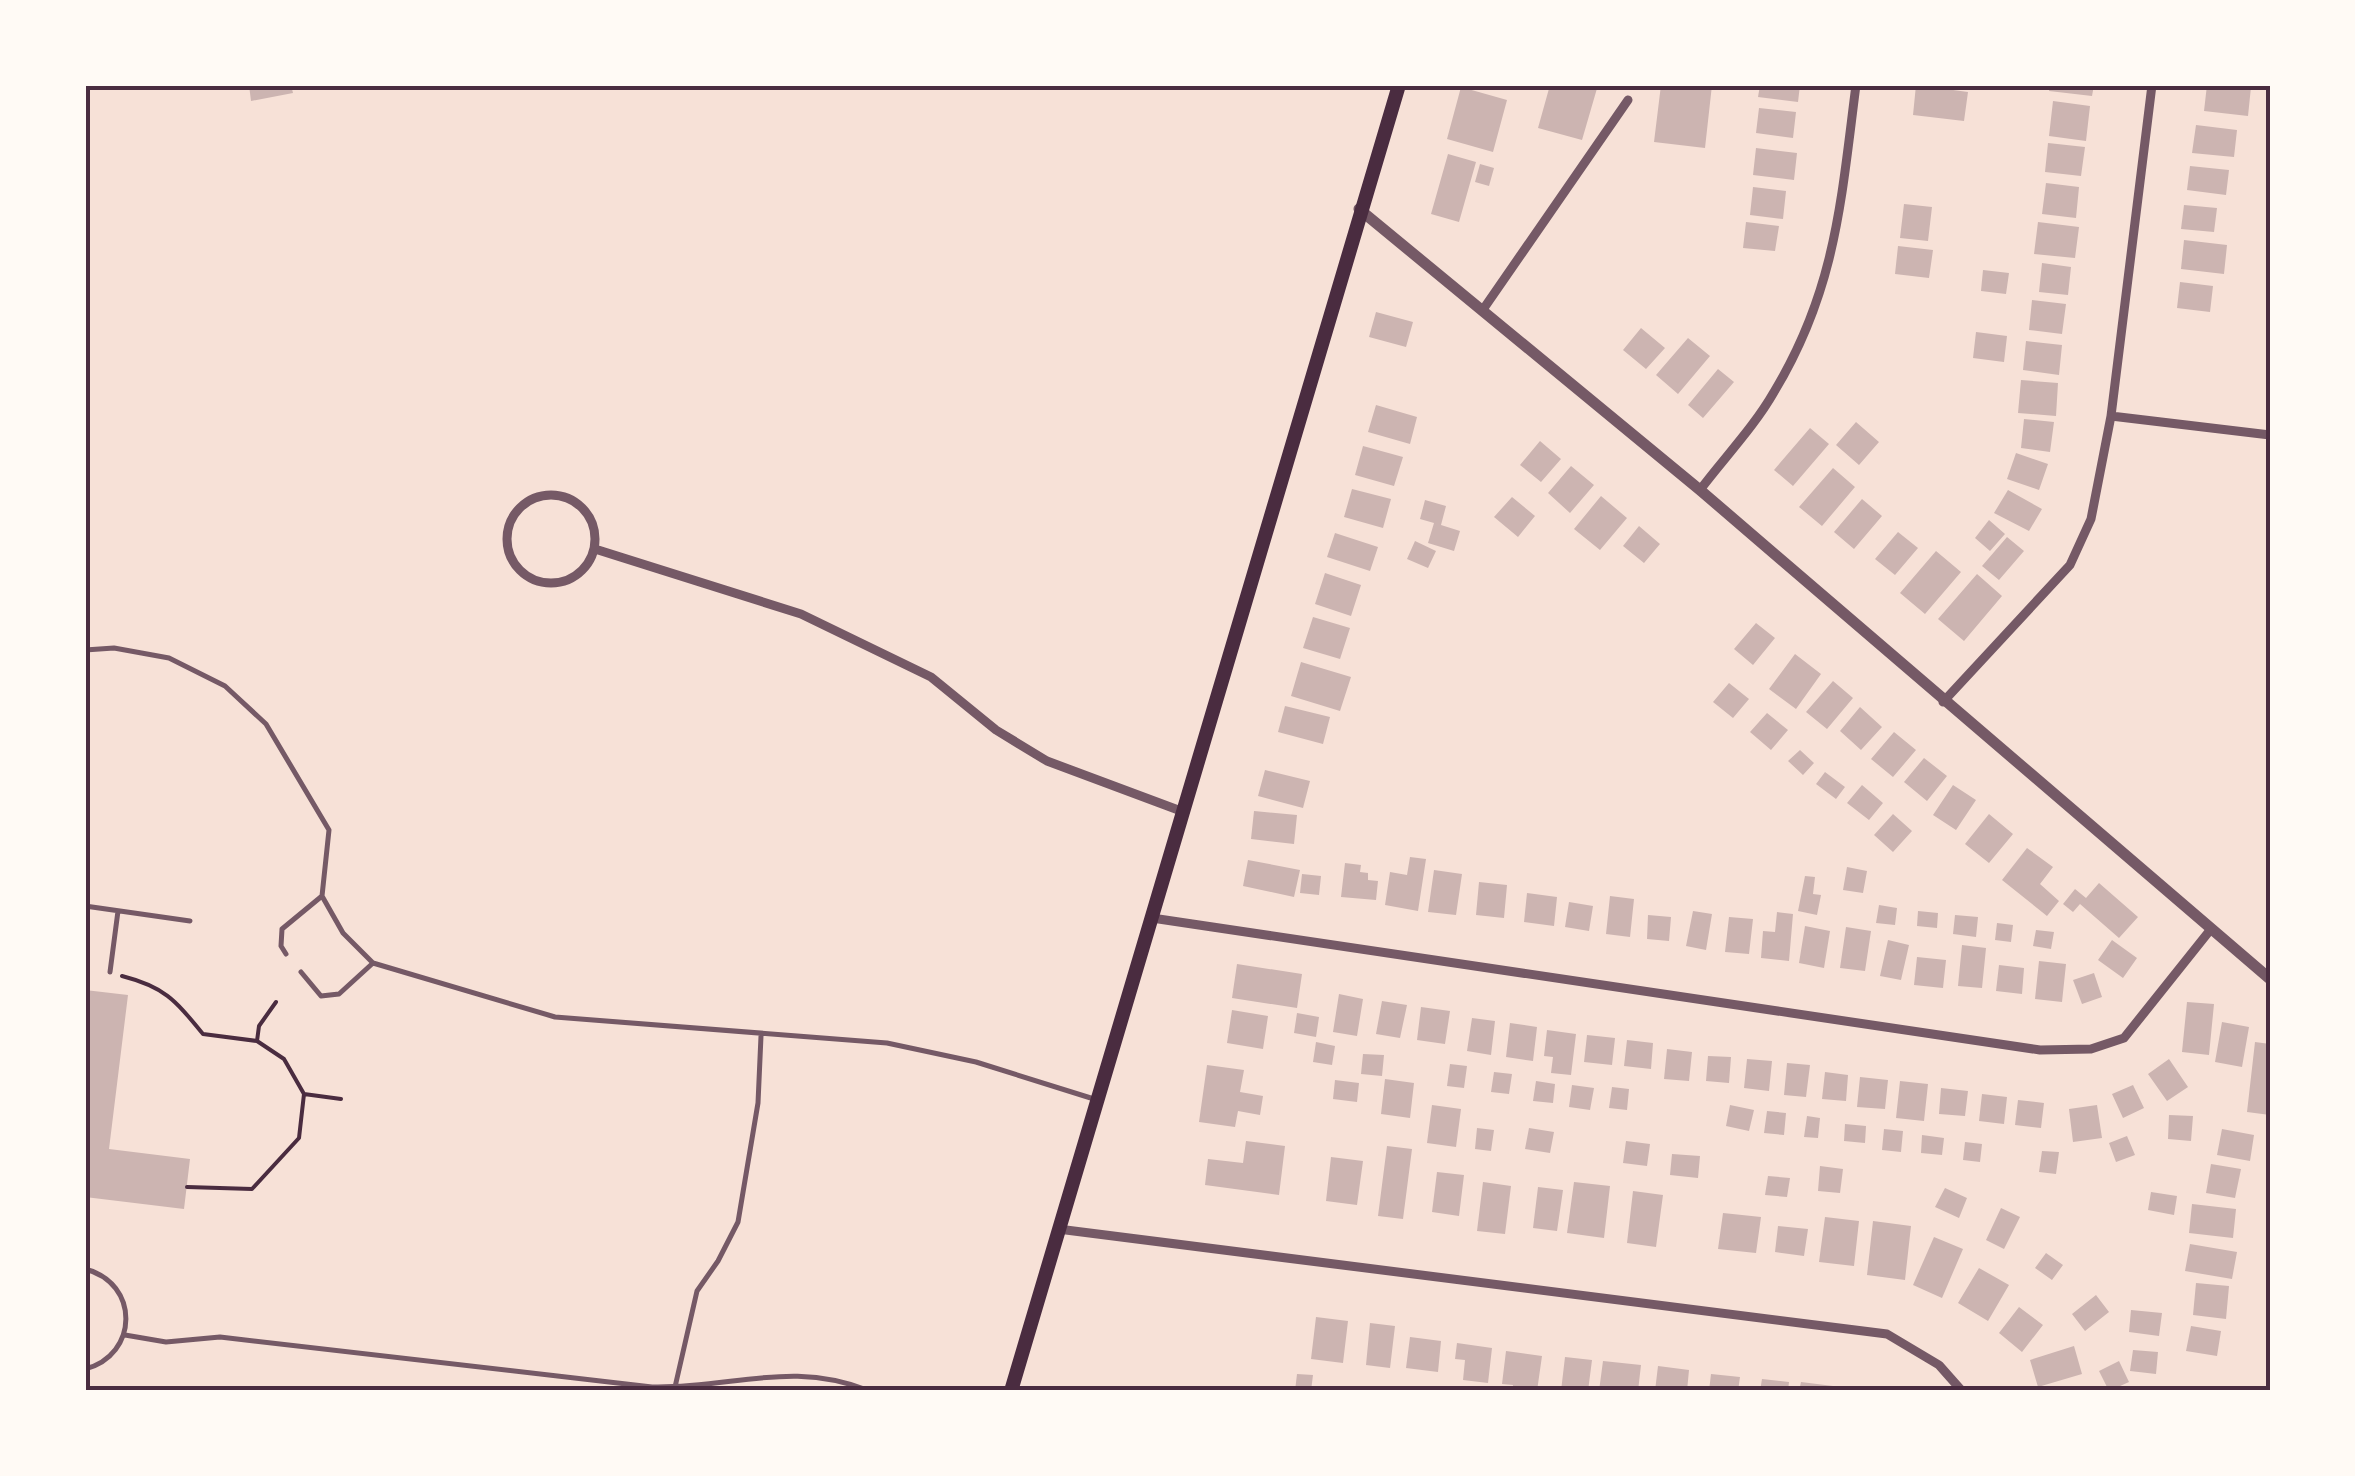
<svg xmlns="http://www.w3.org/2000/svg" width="2355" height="1476" font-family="Ubuntu,sans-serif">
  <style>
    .building { fill: #ccb4b1 }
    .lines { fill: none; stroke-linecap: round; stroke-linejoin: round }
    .path { stroke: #4a2c40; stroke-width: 4 }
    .service { stroke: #755966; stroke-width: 5 }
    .minor { stroke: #755966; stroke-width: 9 }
    .tertiary { stroke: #755966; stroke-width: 11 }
    .primary { stroke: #4a2c40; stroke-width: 14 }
    .neatline { fill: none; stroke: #4a2c40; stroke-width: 4 }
  </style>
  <rect width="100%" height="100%" fill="#f7e1d7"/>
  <path class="building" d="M249,85h42l2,8 -42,8z
    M1550,85h48l-16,55 -44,-12z
    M1661,85h51l-7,63 -51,-6z
    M1760,85h40l-2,17 -40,-5z
    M1916,85l52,7 -4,29 -51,-6z
    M2050,85h44l-2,11 -43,-5z
    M2207,85l44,2 -3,29 -44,-5z
    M1461,87l46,13 -14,52 -46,-13z
    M2053,101l37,5 -4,35 -37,-5z
    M1759,108l37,4 -3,26 -37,-5z
    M2196,125l41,5 -3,27 -42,-4z
    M2048,143l37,4 -4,29 -36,-4z
    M1756,148l41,5 -3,27 -41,-5z
    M1448,154l28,8 -17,60 -28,-8z
    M1480,164l14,4 -5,18 -14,-4z
    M2190,166l39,4 -3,25 -39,-5z
    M2046,183l33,4 -3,31 -34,-4z
    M1753,187l33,4 -3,28 -33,-4z
    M1904,204l28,3 -4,34 -28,-3z
    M2184,205l33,3 -3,24 -33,-3z
    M1746,222l33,4 -4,25 -32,-3z
    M2038,222l41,5 -4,31 -41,-4z
    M2184,240l43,5 -3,29 -43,-5z
    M1898,246l35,4 -4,28 -34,-4z
    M2042,263l29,4 -3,28 -29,-3z
    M1983,270l26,3 -3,21 -25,-3z
    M2180,282l33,4 -3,26 -33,-4z
    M2032,300l34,4 -4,30 -33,-4z
    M1376,312l37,10 -7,25 -37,-10z
    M1641,328l24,20 -19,21 -23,-19z
    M1976,332l31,4 -3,26 -31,-4z
    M1688,338l22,18 -32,38 -22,-19z
    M2026,341l36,4 -3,30 -36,-5z
    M1718,369l16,13 -31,36 -15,-13z
    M2021,380l37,3 -2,33 -38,-3z
    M1376,405l41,12 -7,27 -42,-12z
    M2024,419l30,3 -4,30 -29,-4z
    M1856,422l23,20 -20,23 -23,-20z
    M1810,428l19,16 -36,42 -19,-16z
    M1540,441l21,18 -20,23 -21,-17z
    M1363,446l40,11 -9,29 -39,-11z
    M2016,453l32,11 -9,26 -32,-11z
    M1571,466l23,19 -24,28 -22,-20z
    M1833,468l22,19 -33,39 -23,-19z
    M1352,489l39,10 -8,29 -39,-11z
    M2008,490l34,19 -13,22 -35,-18z
    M1601,496l26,22 -27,32 -26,-21z
    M1512,497l23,19 -17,21 -24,-20z
    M1862,499l20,17 -28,33 -20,-17z
    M1425,500l21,6 -5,19 19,6 -6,20 -26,-8 6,-20 -14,-4z
    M1989,520l16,14 -15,17 -15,-13z
    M1639,526l21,18 -16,19 -21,-17z
    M1898,532l20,16 -23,27 -20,-16z
    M1335,533l43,14 -8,24 -43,-14z
    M2007,537l17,14 -25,29 -17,-14z
    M1415,541l21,10 -8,17 -21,-9z
    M1936,551l25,21 -36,42 -25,-21z
    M1325,573l36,12 -10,31 -36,-12z
    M1977,574l25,22 -38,45 -26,-22z
    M1313,617l37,11 -10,31 -37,-11z
    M1756,623l19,15 -22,27 -19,-16z
    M1795,654l26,20 -25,35 -27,-20z
    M1301,662l50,15 -11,34 -49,-15z
    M1833,681l20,17 -26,31 -21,-17z
    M1729,683l20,16 -16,19 -20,-16z
    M1285,706l45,11 -7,27 -45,-12z
    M1860,707l22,20 -21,23 -21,-19z
    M1767,713l21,17 -17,20 -21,-18z
    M1894,732l22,18 -23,27 -22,-18z
    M1800,750l14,13 -11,12 -15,-14z
    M1924,758l23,18 -20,25 -23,-19z
    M1265,770l45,11 -7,27 -45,-12z
    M1825,772l20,15 -9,12 -20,-15z
    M1862,785l21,18 -14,17 -22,-17z
    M1953,785l23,15 -20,30 -23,-15z
    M1254,811l43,4 -3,29 -43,-5z
    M1893,814l19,17 -19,21 -19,-17z
    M1989,814l24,20 -24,29 -24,-19z
    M2027,848l26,19 -13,17 19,17 -12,15 -45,-36z
    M1410,857l16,2 -8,52 -33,-6 5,-33 17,3z
    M1248,860l52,10 -6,27 -51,-11z
    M1345,863l16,2 -1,7 8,1v7l10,1 -2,19 -35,-3z
    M1847,867l20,4 -4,22 -20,-3z
    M1434,870l28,4 -6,41 -28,-3z
    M1302,874l19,2 -2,19 -19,-2z
    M1805,876l10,1 -2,17 8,1 -4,20 -19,-4z
    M1479,882l28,3 -3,33 -28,-3z
    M2099,883l39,34 -19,21 -39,-34 -7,8 -10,-8 12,-15 11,9z
    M1527,893l30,4 -3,29 -30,-4z
    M1610,896l24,3 -4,38 -24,-3z
    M1569,902l24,4 -4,25 -24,-4z
    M1879,905l18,3 -2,17 -19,-2z
    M1693,911l19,3 -6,36 -20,-4z
    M1918,911l20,2 -1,15 -20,-2z
    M1777,912l16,2 -4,47 -28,-3 2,-27 12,1z
    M1648,915l23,2 -2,24 -22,-2z
    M1955,915l23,2 -2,20 -23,-3z
    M1729,917l24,2 -4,35 -24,-2z
    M1997,923l16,2 -2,17 -16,-2z
    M1805,926l25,5 -6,37 -25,-5z
    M1846,927l25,4 -6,40 -25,-3z
    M2036,930l18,2 -3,17 -18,-3z
    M1888,940l21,5 -8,35 -21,-4z
    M2112,940l25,18 -14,20 -25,-18z
    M1962,945l24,3 -4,40 -24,-2z
    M1917,957l29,3 -3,28 -29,-3z
    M2039,961l27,3 -4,38 -27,-3z
    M1237,964l65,10 -5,34 -65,-10z
    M1999,965l25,3 -2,26 -26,-3z
    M2094,973l8,24 -20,7 -9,-24z
    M85,990l43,5 -19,154 81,10 -6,50 -99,-12z
    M1339,994l24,5 -6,37 -24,-4z
    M1382,1001l25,4 -7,33 -24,-4z
    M2187,1002l27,2 -5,51 -27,-3z
    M1421,1007l29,4 -5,33 -28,-4z
    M1232,1010l36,6 -5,33 -36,-6z
    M1297,1013l22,4 -3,20 -22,-4z
    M1472,1018l23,3 -4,34 -24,-4z
    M2222,1022l27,5 -7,40 -27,-5z
    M1510,1023l27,4 -4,34 -27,-4z
    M1547,1030l29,4 -5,41 -20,-2 2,-16 -9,-1z
    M1587,1035l28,3 -3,27 -28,-3z
    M1627,1040l26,3 -2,26 -27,-3z
    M1316,1042l19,4 -3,19 -19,-3z
    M2255,1042l15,2v71l-23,-3z
    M1667,1049l25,3 -3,29 -25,-2z
    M1363,1054l21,1 -2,21 -21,-2z
    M1708,1056l23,1 -2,26 -23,-2z
    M1747,1059l25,2 -3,30 -25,-3z
    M2169,1059l19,28 -21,14 -19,-27z
    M1787,1063l23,2 -4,32 -22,-2z
    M1450,1064l17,2 -3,22 -17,-2z
    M1207,1065l37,5 -4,22 23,4 -3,19 -22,-4 -3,16 -36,-5z
    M1494,1072l18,2 -3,20 -18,-2z
    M1825,1072l23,3 -2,26 -24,-2z
    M1860,1077l28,3 -3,29 -28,-2z
    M1385,1079l29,4 -4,35 -29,-4z
    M1335,1080l24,3 -2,19 -24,-3z
    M1536,1081l19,3 -2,19 -20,-2z
    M1900,1081l28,3 -4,37 -28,-3z
    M1572,1085l22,3 -4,22 -21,-3z
    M2133,1085l11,23 -21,10 -11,-24z
    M1612,1087l17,2 -2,21 -18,-2z
    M1941,1088l27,3 -3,25 -26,-2z
    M1982,1094l25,3 -3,27 -25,-3z
    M2018,1100l26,3 -3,25 -26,-3z
    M1432,1105l29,4 -5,38 -29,-4z
    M1730,1105l24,5 -5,21 -23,-5z
    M2097,1105l5,33 -29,4 -4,-33z
    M1767,1111l19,2 -2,22 -20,-2z
    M2169,1115l24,1 -2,25 -23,-2z
    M1807,1116l13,2 -2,20 -14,-1z
    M1845,1124l21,2 -1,17 -21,-2z
    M1477,1128l17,2 -3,21 -16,-2z
    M1529,1128l25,4 -4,21 -25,-4z
    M1884,1129l19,2 -2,21 -19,-2z
    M2222,1129l32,6 -4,26 -33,-6z
    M1922,1135l22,3 -2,17 -21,-2z
    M2127,1136l8,19 -19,7 -7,-19z
    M1246,1141l39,5 -6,49 -74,-10 3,-26 35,4z
    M1626,1141l24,3 -3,22 -24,-3z
    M1965,1142l17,2 -2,18 -17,-2z
    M1387,1146l25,3 -9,70 -25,-3z
    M2042,1151l17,1 -3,22 -17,-2z
    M1672,1154l28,2 -2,22 -28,-3z
    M1331,1157l32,4 -6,44 -31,-4z
    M2211,1164l30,5 -6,29 -29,-5z
    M1820,1166l23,3 -3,24 -22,-2z
    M1437,1172l27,3 -5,41 -27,-4z
    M1768,1176l22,2 -3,19 -22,-2z
    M1483,1182l28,4 -6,48 -28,-3z
    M1574,1182l36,4 -6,52 -37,-5z
    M1538,1187l25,3 -6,41 -24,-3z
    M1945,1188l22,10 -8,20 -24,-11z
    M1633,1191l30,4 -7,52 -29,-4z
    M2151,1192l26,4 -3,19 -26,-5z
    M2192,1204l44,5 -3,29 -44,-5z
    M2001,1208l19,9 -16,32 -18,-9z
    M1723,1213l38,4 -5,36 -38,-4z
    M1825,1217l34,4 -5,45 -35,-4z
    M1873,1221l38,5 -6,54 -38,-5z
    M1778,1226l30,3 -4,27 -29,-4z
    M1934,1237l29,12 -21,49 -29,-13z
    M2190,1244l47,8 -5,27 -47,-8z
    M2046,1253l17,12 -11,15 -17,-12z
    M1979,1268l30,17 -21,36 -30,-18z
    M2196,1283l33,3 -3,33 -33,-4z
    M2096,1295l13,17 -24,19 -13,-17z
    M2019,1307l24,18 -21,27 -23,-19z
    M2131,1310l31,3 -3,23 -30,-4z
    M1316,1317l32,4 -5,42 -32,-4z
    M1370,1323l25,3 -5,42 -24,-3z
    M2191,1326l30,5 -4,25 -31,-5z
    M1410,1337l31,4 -3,31 -32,-4z
    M1457,1343l35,5 -4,35 -25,-3 2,-20 -10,-1z
    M2074,1346l8,28 -44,13 -8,-27z
    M2133,1350l25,2 -2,22 -26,-3z
    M1506,1351l36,5 -5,35h-25l1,-6 -11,-1z
    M1565,1357l27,3 -4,31h-27z
    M1603,1361l38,4 -3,26h-39z
    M2119,1361l10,21 -20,9 -10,-20z
    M1658,1366l31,4 -2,21h-32z
    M1297,1374l16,1 -2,16h-16z
    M1711,1374l29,3 -2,14h-29z
    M1762,1379l27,3 -1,9h-28z
    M1801,1382l40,5v4h-42z"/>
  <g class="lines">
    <path class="path" d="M122,976c43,11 53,24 81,58l54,7 27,18 20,35 -5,44 -47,51 -65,-2
      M257,1041l2,-15 17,-24
      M304,1094l37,5"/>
    <path class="service" d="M85,650l29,-2 55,10 56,28 41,38 63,106 -7,66 21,37 30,30 182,54 332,26 89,19 118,37
      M85,906l105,15
      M286,954l-5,-8 1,-17 40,-33
      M110,972l8,-61
      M301,972l20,24 18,-2 34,-31
      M85,1269c55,14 54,86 0,100
      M125,1335l41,7 54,-5 432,50c81,2 138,-28 218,4
      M675,1387l22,-96 21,-30 20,-39 20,-119 3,-67"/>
    <path class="minor" d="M1482,311l146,-211
      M2111,416l159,19
      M1700,490c24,-32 54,-63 74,-98 62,-103 67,-191 82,-307
      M507 539a44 44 0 1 1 88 0a44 44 0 1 1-88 0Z
      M595,549l206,65 130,63 65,53 51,31 134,50
      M1943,702l127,-137 21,-46 20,-103 41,-331
      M1152,918l888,132 51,-1 33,-11 87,-109
      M1058,1229l829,105 52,31 23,26"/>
    <path class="tertiary" d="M1359,209l341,281 570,489"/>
    <path class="primary" d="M1011,1391l388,-1306"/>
  </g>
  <rect width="2355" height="1476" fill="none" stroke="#fffaf5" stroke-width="175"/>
  <rect x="88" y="88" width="2180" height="1300" class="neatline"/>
</svg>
